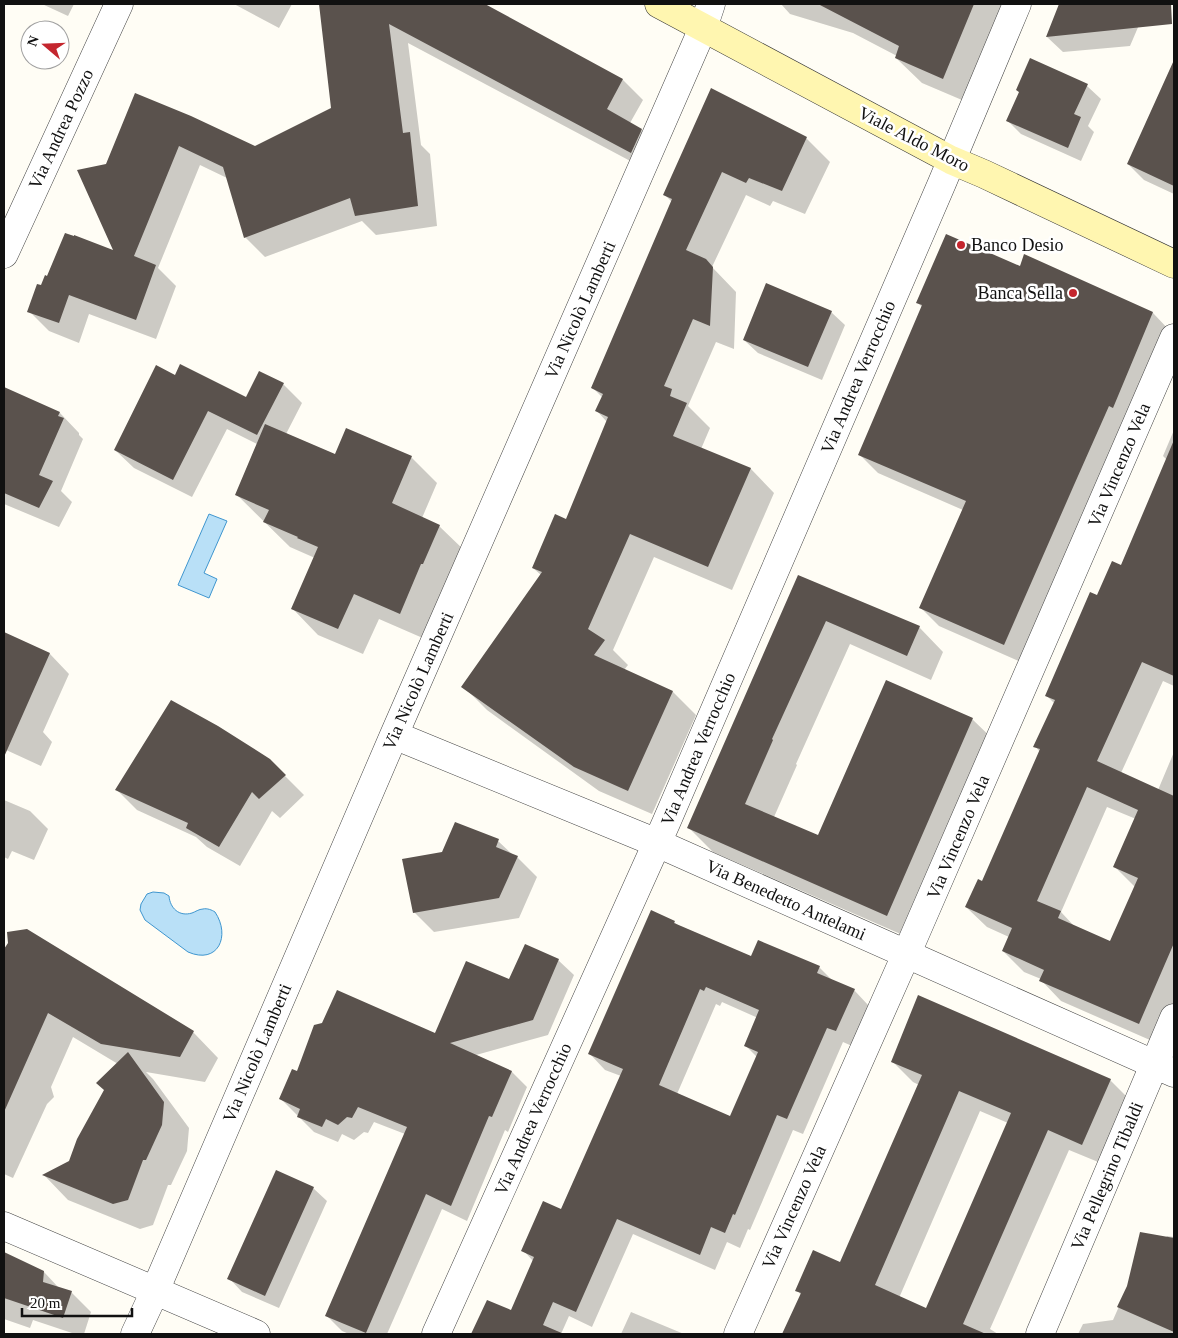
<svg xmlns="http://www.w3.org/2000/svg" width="1178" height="1338" font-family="Georgia,serif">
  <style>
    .water { fill: #b9e0f7; stroke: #3f96cf }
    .shadow { fill: #0003; fill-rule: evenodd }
    .building { fill: #5a524d; fill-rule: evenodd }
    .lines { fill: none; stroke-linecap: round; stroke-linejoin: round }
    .street-casing { stroke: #444; stroke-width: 29 }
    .secondary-casing { stroke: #333; stroke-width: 29 }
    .street { stroke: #fff; stroke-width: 28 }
    .secondary { stroke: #fff6b0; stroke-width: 28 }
    .poi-dot { fill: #c4262e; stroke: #fff; stroke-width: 2 }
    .labels { text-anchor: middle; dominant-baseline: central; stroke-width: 5; stroke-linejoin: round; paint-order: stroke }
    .street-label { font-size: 18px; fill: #111; stroke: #fff }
    .poi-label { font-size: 18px; fill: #111; stroke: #fff; text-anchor: start }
  </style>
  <rect width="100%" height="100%" fill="#fffdf5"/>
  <path class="water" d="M209,514l18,7 -23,52 13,6 -8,19 -31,-13z
    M153,892l11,1 5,3c1,12 10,21 23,17 3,-1 7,-4 11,-4 4,-1 9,1 12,3 16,24 3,53 -27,40l-43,-32 -5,-10 1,-6 6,-10z"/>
  <path class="shadow" d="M42,4h32l-6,12z
    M234,4h58l-13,24z
    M320,4h163l140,76 20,20 -13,23 11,7 20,20 -10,22 -243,-129 13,102 9,9 7,72 -61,9 -14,-14 -97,36 -20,-20 -18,-59 -27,-13 -42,103 18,18 -20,53 -67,-25 -10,29 -30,-12 -20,-20 19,-34 68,-24 -10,-88 30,-70 119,52 78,-38z
    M781,4h223l-35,99 -47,-20 -26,-25 1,-2 -44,-23 -63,-19z
    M1061,4h66l-5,12 2,1 6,-13h21l-9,22 -3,-1 -9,21 -67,6 -16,-15z
    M1174,61v133l-30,-14 -16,-16z
    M1087,86l14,13 -13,27 6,6 -13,29 -60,-27 -14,-14 13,-27 -3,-3z
    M806,138l24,24 -25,52 -32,-13 -3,5 -24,-11 -34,72 24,25 -2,57 -18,-7 -28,64 22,22 -9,21 50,20 23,24 -42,97 -78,-33 -41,93 15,15 -4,5 49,22 23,23 -44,99 -53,-23 -112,-81 -24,-24 78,-111 -8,-7 34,-48 40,-98 -10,-11 6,-13 -10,-10 79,-186 -7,-7z
    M1025,256l128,57 18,19 -148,331 -84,-37 -18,-18 42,-98 -85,-37 -18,-18 63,-147 -6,-6 103,-35z
    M831,312l14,13 -23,55 -64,-27 -14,-13z
    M175,376l71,23 37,-15 19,19 -16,31 50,22 11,-26 64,27 26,26 -15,35 17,8 26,25 -40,88 -46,-20 -16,35 -45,-19 -25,-26 22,-51 -25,-11 -54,-53 21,-50 -30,-15 -35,68 -58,-29 -19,-18z
    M4,388l56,25 19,20v2l4,4 -22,52 11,11 -13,25 -55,-23z
    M1174,430v256l-11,-5 -42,92 37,17 16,-38v258l-15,34 -98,-43 -20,-21v-1l-17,-7 -21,-21 6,-14 -22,-10 -21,-20 16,-24 58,-131 -5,-6 19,-43 -7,-7 51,-99 23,-31 46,-106 -4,-4zM1107,807l29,12 -21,48 20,20 -25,55 -35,-15 -14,-15z
    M799,576l120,51 24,25 -12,28 -81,-36 -54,120 1,1 -23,52 44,20 154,-118 25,24 -85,196 -199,-87 -24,-24z
    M4,633l46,21 19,20 -26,58 9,10 -11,24 -37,-17z
    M269,760l35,35 -24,23 -8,-7 -32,55 -33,-19 -11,-10 -59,-27 -20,-20z
    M4,800l26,11 18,18 -14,31 -22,-9 -4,8 -4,-2z
    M498,841l15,14 4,2 20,20 -18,41 -85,14 -20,-20z
    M674,922l5,4 72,31 68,10 14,14 21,9 15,16 -17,40 -9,-4 -40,92 -10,-4 -43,100 -2,-1 -8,19 -13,-6 -12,28 -82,-36 -41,93 -23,-11 -8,18h-88l15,-33 24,11 21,-51 -10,-11 38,-40 60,-134 -16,-6 -15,-16zM722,1002l36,16 -12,28 11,11 -27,61 -53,-24 39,-90 4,2z
    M9,943l184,89 25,26 -13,24 -59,-10 7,7 36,49 -2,23 -16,34h-3l-15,40 -13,4 -72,-29 -24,-25 26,-13 48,-98 -45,-27 -22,50 3,10 -7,7 -34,74 -9,-4v-222z
    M558,960l16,15 -26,60 -72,20 36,17 15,15 -19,45 -3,-2 -38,91 -25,-12 -55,125h-38l-7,-3 -16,-16 79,-181 -31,-12 -6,11 -4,-1 -10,8 -12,-6 -4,8 -24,-10 -33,-33 17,-26 138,-38 73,-54z
    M892,1061l218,19 21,21 -28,63 -34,-14 -79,179 8,5h-214l17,-39 -4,-5 43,-26 79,-179 -6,-3zM980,1111l28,12 -81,187 -28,-12z
    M313,1188l14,13 -48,107 -37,-16 -13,-14z
    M1167,1236l7,1v97h-96l5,-10 30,-4 15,-34z
    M4,1254l40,18 15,16 12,4 20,20 -7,22h-9l-42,-14 -3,8 -26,-9z
    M631,1312l53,22h-63z"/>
  <path class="building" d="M319,4h166l138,75 -16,30 35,20 -11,24 -242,-129 14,109 7,-1 8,74 -63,10 -5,-18 -106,40 -21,-71 -44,-21 -45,110 22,9 -20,55 -67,-25 -10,28 -32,-11 10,-28 4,1 4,-10 2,1 18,-43 9,3v-1l39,15 -36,-80 29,-6 29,-71 56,23 64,30 76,-38z
    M818,4h156l-31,75 -48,-21 4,-12z
    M1059,4h112l1,20 -126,13z
    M1030,58l58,26 -14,30 7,3 -13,31 -62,-27 13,-29 -3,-2z
    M1174,60v126l-47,-22z
    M711,88l96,49 -25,54 -33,-13 -3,5 -24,-11 -36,78 20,9 7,8 -3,59 -17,-7 -29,67 8,3 -2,7 17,7 -14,33 78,32 -43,99 -78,-33 -42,95 17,11 -11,15 79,36 -45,100 -54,-24 -113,-80 81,-115 -10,-4 23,-54 11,5 42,-102 -13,-6 8,-17 -12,-6 81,-189 -9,-4z
    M946,234l74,32 4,-12 129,58 -40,96 -4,-2 -35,79 -70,160 -85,-37 47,-107 -108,-46 64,-150 -6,-2z
    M766,283l66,28 -24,56 -65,-27z
    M180,364l66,33 13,-26 25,12 -27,52 -49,-24 -35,69 -59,-30 42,-85 19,10z
    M4,387l56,25 -2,4 6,2 -25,57 14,6 -14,27 -35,-15z
    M265,424l70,30 11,-26 66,28 -20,47 48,22 -17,39h-2l-21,50 -46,-20 -16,35 -47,-20 27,-62 -21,-9 1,-1 -35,-15 6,-12 -34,-15z
    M1174,440v236l-32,-14 -45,99 77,35v147l-35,81 -100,-43 5,-11 -42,-19 10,-23 -47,-21 13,-28 4,2 58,-132 -7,-2 22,-47 -10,-4 45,-104 7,3 15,-34 9,4zM1087,787l51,23 -25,57 25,11 -28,63 -52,-23 3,-7 -24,-10z
    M798,575l122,51 -13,30 -81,-35 -54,118 1,1 -28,64 73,31 68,-155 87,38 -86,198 -200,-88z
    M4,632l46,21 -46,104z
    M171,700l47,26 52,33 16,16 -27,24 -7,-7 -33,55 -33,-19 2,-5 -73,-33z
    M455,822l44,17 -3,8 22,9 -19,42 -86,15 -11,-54 40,-7z
    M651,910l24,11 -1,2 77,33 7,-16 62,26 -3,7 38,16 -19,42 -9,-3 -40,91 -10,-4 -42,100 -2,-1 -8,19 -14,-6 -11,28 -83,-36 -41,93 -23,-10 -10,23 21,9h-93l16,-34 24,10 23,-53 -13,-6 22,-50 18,8 62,-140 -35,-15zM706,987l53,23 -15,36 14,6 -28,64 -71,-31 41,-96 4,2z
    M27,929l167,102 -14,26 -79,-13 -53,-31 -44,99v-163l4,-6 -1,-11z
    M525,944l34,15 -26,61 -83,23 62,28 -20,46 -3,-1 -38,90 -25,-12 -60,139 -41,-17 82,-189 -49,-20 -6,11 -5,-1 -9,8 -12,-6 -4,8 -25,-10 3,-8 -21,-10 13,-30 5,2 17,-46 8,-2 15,-33 98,43 31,-72 43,18z
    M918,995l193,84 -29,66 -34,-15 -85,194 23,10h-204l19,-41 -6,-2 18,-41 27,12 82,-187 -31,-13zM959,1091l52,22 -85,195 -51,-23z
    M128,1052l36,50 -2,23 -16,35h-3l-15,40 -15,4 -71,-29 27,-14 8,-22 27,-49 -8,-7z
    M276,1170l38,17 -49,109 -38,-17z
    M1140,1232l34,6v94l-57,-25 10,-21z
    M4,1252l40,19 -1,11 29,9 -9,27 -59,-20z"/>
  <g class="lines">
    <g class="street-casing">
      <path id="street" d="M4,254l115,-250
        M394,735l263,108 517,230
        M4,1226l252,108
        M135,1334l20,-43 239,-556 309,-707 8,-24
        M436,1334l230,-511 276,-640 75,-179
        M738,1334l175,-395 261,-601
        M1040,1334l134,-316"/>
    </g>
    <g class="secondary-casing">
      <path id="secondary" d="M659,4l292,156 33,14 190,90"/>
    </g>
    <use href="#street" class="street"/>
    <use href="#secondary" class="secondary"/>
  </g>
  <g class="poi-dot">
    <circle cx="961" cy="245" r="5"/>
    <circle cx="1073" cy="293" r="5"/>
  </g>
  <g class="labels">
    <g class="street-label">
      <text transform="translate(61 129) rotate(-65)">Via Andrea Pozzo</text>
      <text transform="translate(914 139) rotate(27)">Viale Aldo Moro</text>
      <text transform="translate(580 310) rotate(-66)">Via Nicolò Lamberti</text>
      <text transform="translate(858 377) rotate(-67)">Via Andrea Verrocchio</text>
      <text transform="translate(1119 465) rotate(-67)">Via Vincenzo Vela</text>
      <text transform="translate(418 681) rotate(-66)">Via Nicolò Lamberti</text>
      <text transform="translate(698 749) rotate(-67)">Via Andrea Verrocchio</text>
      <text transform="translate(958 837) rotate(-67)">Via Vincenzo Vela</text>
      <text transform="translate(786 900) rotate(24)">Via Benedetto Antelami</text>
      <text transform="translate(257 1053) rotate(-67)">Via Nicolò Lamberti</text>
      <text transform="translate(533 1119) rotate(-66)">Via Andrea Verrocchio</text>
      <text transform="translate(1107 1176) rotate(-67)">Via Pellegrino Tibaldi</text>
      <text transform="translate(794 1207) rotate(-66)">Via Vincenzo Vela</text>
    </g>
    <g class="poi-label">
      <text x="971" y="245">Banco Desio</text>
      <text x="1063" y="293" text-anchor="end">Banca Sella</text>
    </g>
  </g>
  <rect width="1178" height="1338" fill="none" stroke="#111111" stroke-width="10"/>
  <g transform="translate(45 45) rotate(289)"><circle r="24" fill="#ffffff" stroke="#a0a0a0"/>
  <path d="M0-4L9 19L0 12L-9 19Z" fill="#c4262e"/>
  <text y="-8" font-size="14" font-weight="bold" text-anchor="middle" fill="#111111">N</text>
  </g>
  <path d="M22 1308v8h110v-8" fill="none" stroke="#111111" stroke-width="2.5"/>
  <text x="30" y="1308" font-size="15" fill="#111111" stroke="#ffffff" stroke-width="4" paint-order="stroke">20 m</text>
</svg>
